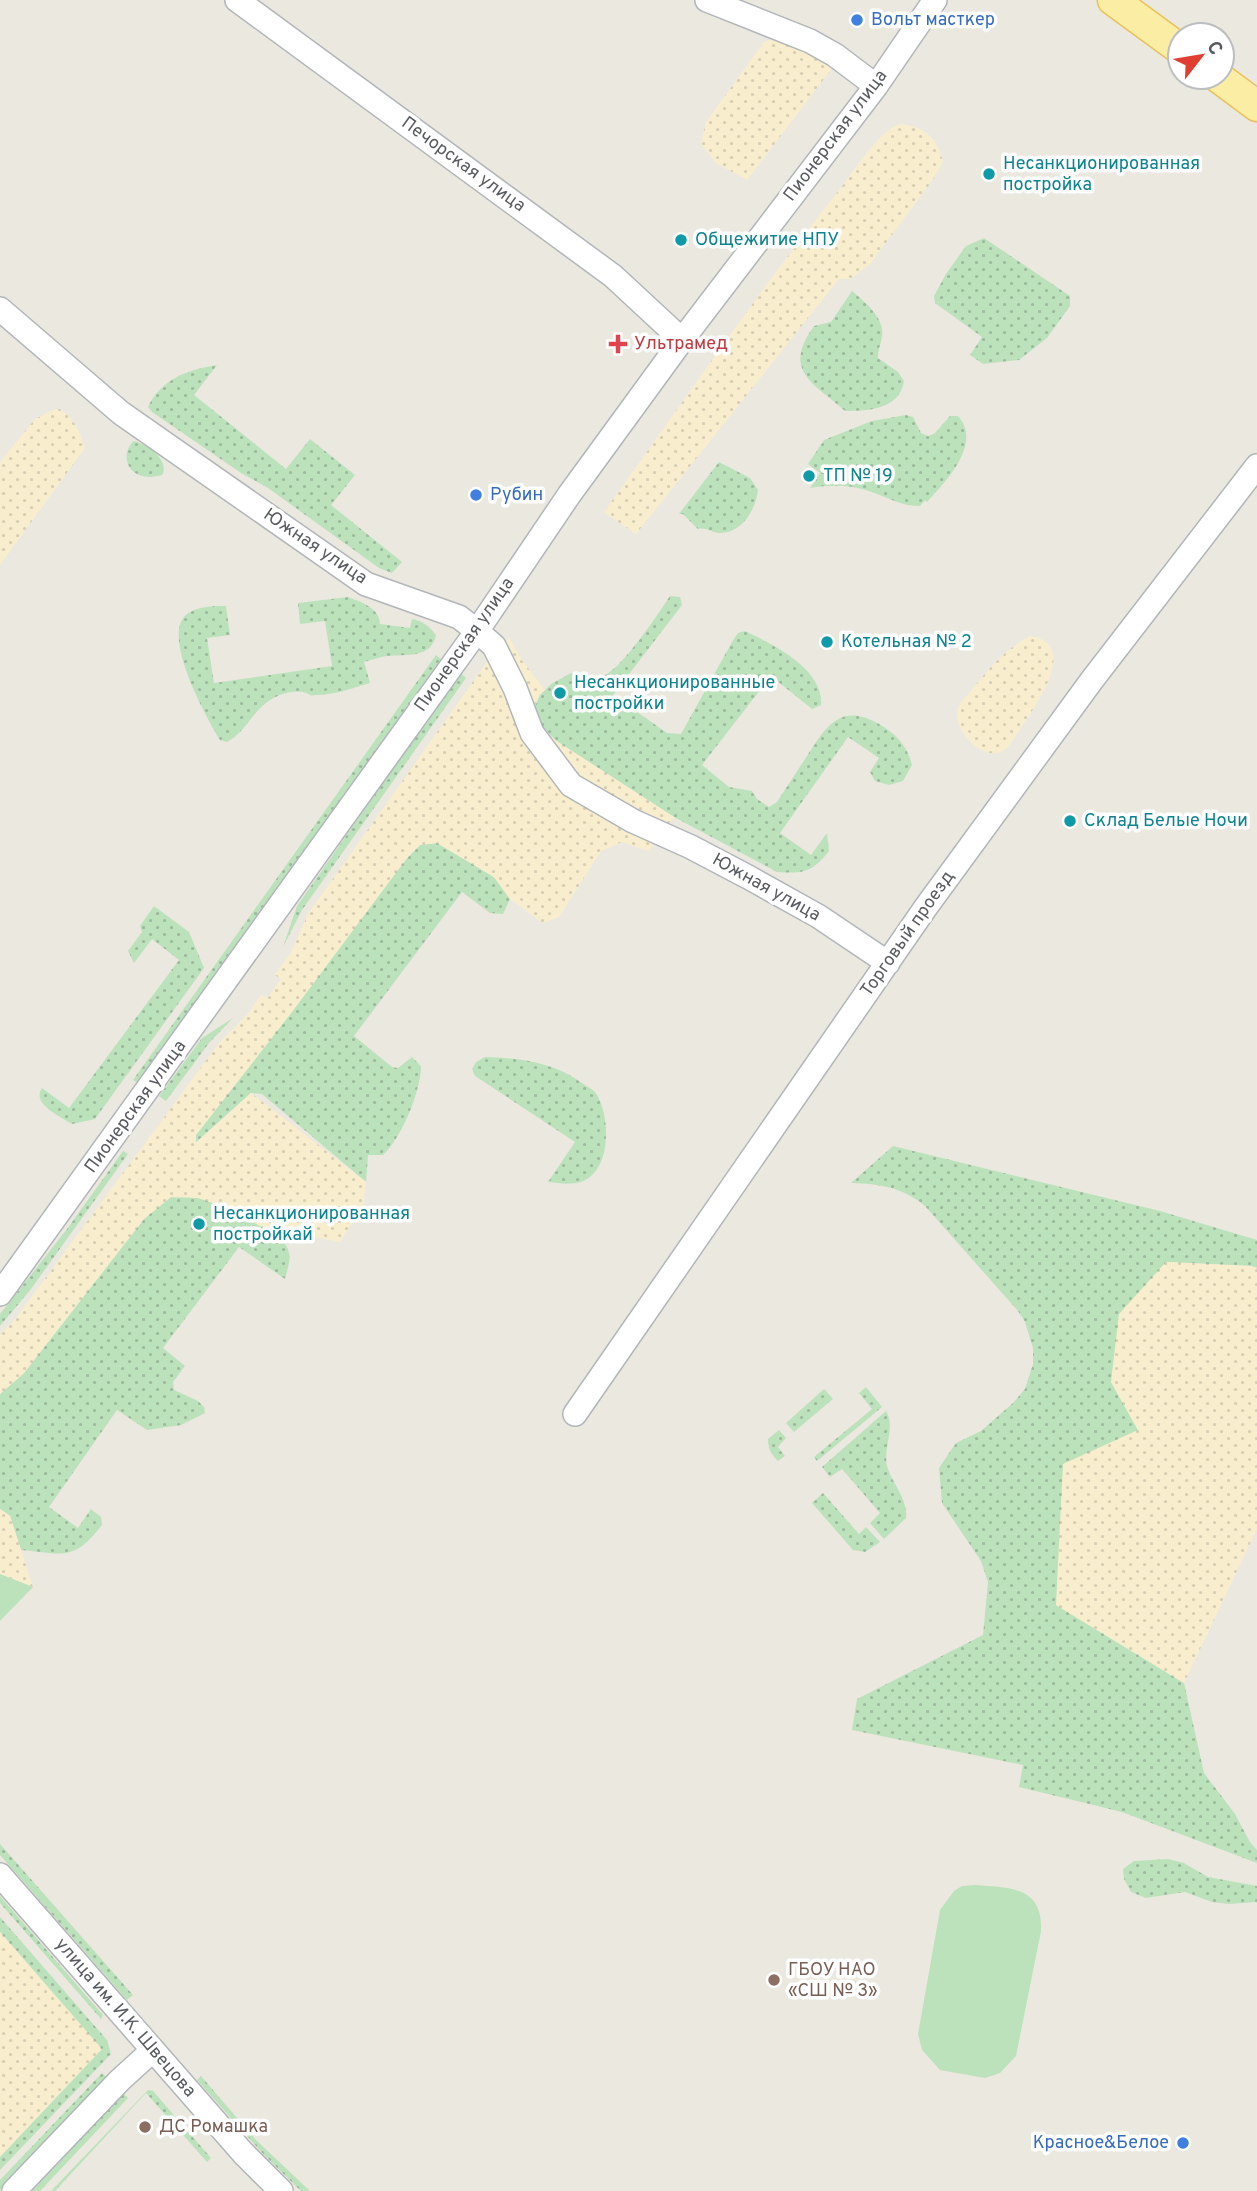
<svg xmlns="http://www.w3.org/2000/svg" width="1257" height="2191" font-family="Overpass,sans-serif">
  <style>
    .grass { fill: url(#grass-dots) }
    .sand { fill: url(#sand-dots) }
    .park { fill: #bce2bc }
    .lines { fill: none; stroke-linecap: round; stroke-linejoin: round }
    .minor-casing { stroke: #b2b6ba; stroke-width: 26 }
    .major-casing { stroke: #eac159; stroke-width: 33 }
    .minor { stroke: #fff; stroke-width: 23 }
    .major { stroke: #fbeda4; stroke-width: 30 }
    .shop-dot { fill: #3f7fe0; stroke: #fff; stroke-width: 2.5 }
    .culture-dot { fill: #0f9aa8; stroke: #fff; stroke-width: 2.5 }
    .health-dot { fill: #e0444e; stroke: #fff; stroke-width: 2.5 }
    .education-dot { fill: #8d6e63; stroke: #fff; stroke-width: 2.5 }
    .labels { text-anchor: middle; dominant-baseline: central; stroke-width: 7; stroke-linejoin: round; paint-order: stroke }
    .shop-label { font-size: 18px; fill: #366cbe; stroke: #fff; text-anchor: start }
    .street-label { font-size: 18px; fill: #585c60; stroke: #fff }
    .culture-label { font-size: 18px; fill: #0d838f; stroke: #fff; text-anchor: start }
    .health-label { font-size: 18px; fill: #be3a42; stroke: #fff; text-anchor: start }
    .education-label { font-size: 18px; fill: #785e54; stroke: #fff; text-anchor: start }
  </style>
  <defs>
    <pattern id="grass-dots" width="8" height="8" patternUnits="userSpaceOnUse" patternTransform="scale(1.75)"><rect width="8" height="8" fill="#bce2bc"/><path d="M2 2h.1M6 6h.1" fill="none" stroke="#9cba9c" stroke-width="1.8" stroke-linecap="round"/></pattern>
    <pattern id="sand-dots" width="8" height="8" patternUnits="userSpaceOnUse" patternTransform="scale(1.75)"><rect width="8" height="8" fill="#f8eece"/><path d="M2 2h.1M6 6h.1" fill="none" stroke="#d7ceb3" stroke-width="1.8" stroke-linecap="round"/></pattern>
  </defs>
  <rect width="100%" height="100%" fill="#ebe8df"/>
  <path class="grass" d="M984,238l86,58v10l-23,32 -28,22 -36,4 -13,-9 12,-18 -47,-34 -1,-7 12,-22 20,-28z
    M852,291c12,10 33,27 30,45 -1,8 -4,13 -4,22l20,14 6,9c-4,28 -35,30 -59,30 -33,-29 -63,-40 -31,-85l17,-4z
    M217,365l-23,30 92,74 24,-30 45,36 -24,30 71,57 -10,11 -13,-5 -111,-80 -27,-15 -89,-61 -4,-5c14,-29 40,-37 69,-42z
    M906,415l7,2 8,16 7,3 6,-2 16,-18h8c25,28 -13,66 -31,86l-2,-2 -5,6c-18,0 -26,-6 -43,-12 -22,-9 -43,-10 -67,-6l10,-15 -12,-9 16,-24 48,-19z
    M134,441c14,4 36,19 28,34 -7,2 -16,3 -23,0 -15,-6 -16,-25 -5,-34z
    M719,462l31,16 8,12c-2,18 -15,43 -38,43 -8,0 -13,-6 -22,-4l-15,-15h-4z
    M670,596l10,1 2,8 -69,90 54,38 14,1 51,-92 6,-9 7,-2c29,14 79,38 76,74l-9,4 -41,-33 -69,89 27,22 23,4 5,8 12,8 8,-5c10,-15 20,-31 30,-46 19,-30 34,-54 72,-32 17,10 28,21 33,41l-9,16 -14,4 -14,-4 -5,-9 9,-14 -31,-21 -68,96 31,22 16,-22 2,18c-16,21 -26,23 -52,21l-103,-55 -116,-75 -21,-18 -4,-13 7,-16 11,-11 20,-11c11,4 19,7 32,3 19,-7 55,-62 67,-80z
    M348,597c13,5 32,11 32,27l30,4 2,-9c11,2 17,7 24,16 -5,24 -30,19 -49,21 -8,1 -15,4 -23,6l6,21c-18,5 -35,12 -54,12 -8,1 -2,1 -10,-2 -12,-4 -26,1 -36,7 -18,12 -25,33 -43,42l-7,-2c-14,-23 -56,-99 -36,-123 9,-11 30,-11 42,-11l4,29 -23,3 7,45 118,-17 -7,-45 -25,3 -2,-21z
    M436,655l5,4 -293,411 -10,13 -5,-3z
    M460,673l6,5 -164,232 -19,37 14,-41z
    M437,843l57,34 16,22 -7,15 -13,-1 -28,-21 -108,144 38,31 6,1 14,-11 9,9c0,25 -20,73 -38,89h-15l-2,27 -104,-88 -11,-1 -56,50 1,-8 211,-277 13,-13z
    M154,906l35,26 15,36 -109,151 -23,5c-12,-8 -41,-20 -30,-36l27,20 110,-148 -27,-21 -18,24 -6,-12 14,-19 -2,-6z
    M233,1018l-24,25 -43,58 -7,-5 43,-58z
    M485,1057c34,1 68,5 97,26 4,3 10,6 13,9 15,21 16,69 -5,85 -12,10 -28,6 -42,5l27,-40 -100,-66 -3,-7 4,-7z
    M893,1146l267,65 97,29v28l-6,-2 -85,-4 -55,120 27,48 -82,175 128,78 20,90 31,41 15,28 7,8v13l-135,-51 -103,-25 4,-22 -171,-35 5,-31 126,-64 5,-53 -7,-21 -39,-58 -3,-35 17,-25 25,-12 32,-28 12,-14 8,-25v-16l-8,-26 -7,-11 -93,-105c-23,-19 -45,-22 -74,-23z
    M123,1151l5,3 -97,135 -31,37v-12l67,-85z
    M171,1197c9,1 19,-1 27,1 20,4 81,31 89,49 5,11 1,20 -2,32l-46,-32 -76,101 22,18 -12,16 1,8 24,11 6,6 1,6 -24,12 -34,5 -30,-20 -68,97 29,21 13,-19 10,8 1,8c-29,37 -38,29 -81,25l-11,-34 -10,-7v-115l24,-21 120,-154z
    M866,1387l16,20 -65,54 -3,-4 58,-48 -13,-16z
    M824,1389l9,10 -39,33 -8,-9z
    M886,1411c10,16 -3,36 1,55 5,18 21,32 19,52l-22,21 -14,-16 10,-10 -38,-44 -12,8 -8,-10z
    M779,1430l7,8 -8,9 7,9 -7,5c-7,-7 -10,-12 -10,-22z
    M823,1493l36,41 7,-7 14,15 -15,10 -12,-2 -41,-47z
    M0,1844l133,151 -6,5 -127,-145z
    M1168,1859l16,4 24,14 49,9v16l-28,2 -17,-2 -27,-10 -39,6 -15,-6 -7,-13 -1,-10 11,-8z
    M0,1896l103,119 -2,4 -101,-116z
    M0,1917l107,123 4,14 -111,116v-14l101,-107 -101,-117z
    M102,2073l4,4 -106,113v-10z
    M201,2076l55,64 54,51h-9l-37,-36 -67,-75z
    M148,2090l5,1 58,67 -4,4 -61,-69 -91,98h-4z
    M124,2094l4,4 -88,93h-9z"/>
  <path class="sand" d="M779,36l61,22 -93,122 -31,-17 -15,-19 5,-22 58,-80z
    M900,124c26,3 37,14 43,38l-11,19 -62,83 -19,15h-12l-203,255 -32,-22c79,-110 155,-222 239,-327 14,-18 36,-54 57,-61z
    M60,409c15,11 20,22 25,39l-85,117v-103l35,-43 18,-9z
    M1030,636c57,9 -6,85 -21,110 -3,2 -5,5 -9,6 -21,8 -48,-24 -42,-44 2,-6 9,-12 13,-17 18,-23 33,-41 59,-55z
    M509,637l12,22 24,31 -6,5 -6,16 4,13 21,18 116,75 -26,34 -26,-9 -21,9 -42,66 -16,6 -33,-24 -16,-22 -57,-34 -17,2 -13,13 -115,154 -96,123v8l55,-50 115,89 -3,24 -23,36 -80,-16 -33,-18 -29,-10 -27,-1 -27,22 -120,154 -24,21v-59l16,-17 203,-275 28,-28 14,-20 6,3 14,-19 -6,-4 16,-23 17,-38 181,-255 10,5 10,-14 -3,-8z
    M1166,1262l85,4 6,2v261l-73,154 -128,-78 7,-141 75,-34 -27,-48 8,-68z
    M0,1509l10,7 23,71 -33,-13z
    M0,1932l102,117 -102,108z"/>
  <path class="park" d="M0,1574l33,13 -33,34z
    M976,1885c34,3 67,1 65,46l-25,125 -16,17 -15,5 -45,-8 -18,-20 -4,-16 22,-124 14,-19 8,-5z"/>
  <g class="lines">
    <g class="minor-casing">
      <path id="minor" d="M237,0l376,276 69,64
        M707,0l103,41 25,14 41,31
        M0,309l121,104 245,171 93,33 18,14 17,15 21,42 17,45 39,52 62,36 58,26 57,30 70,39 70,47
        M0,1294l477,-663 92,-136 113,-155 194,-254 59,-86
        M575,1414l351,-507 166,-227 165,-214
        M0,1875l243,278 38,38
        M14,2191l106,-111 33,-30"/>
    </g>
    <g class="major-casing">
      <path id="major" d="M1113,0l67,49
        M1218,77l39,29"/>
    </g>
    <use href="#minor" class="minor"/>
    <use href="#major" class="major"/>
  </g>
  <g class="shop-dot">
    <circle cx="857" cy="20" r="7"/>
    <circle cx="476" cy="495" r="7"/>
    <circle cx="1183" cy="2143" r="7"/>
  </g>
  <g class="culture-dot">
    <circle cx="989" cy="174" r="7"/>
    <circle cx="681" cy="240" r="7"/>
    <circle cx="809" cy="476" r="7"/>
    <circle cx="827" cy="642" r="7"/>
    <circle cx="560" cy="693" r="7"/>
    <circle cx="1070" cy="821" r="7"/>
    <circle cx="199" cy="1224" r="7"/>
  </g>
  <path class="health-dot" d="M614.5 333.5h7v7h7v7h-7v7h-7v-7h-7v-7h7z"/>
  <g class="education-dot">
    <circle cx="774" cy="1980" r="7"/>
    <circle cx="145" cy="2127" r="7"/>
  </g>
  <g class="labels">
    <g class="shop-label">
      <text x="871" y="20">Вольт масткер</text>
      <text x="490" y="495">Рубин</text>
      <text x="1169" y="2143" text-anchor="end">Красное&amp;Белое</text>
    </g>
    <g class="street-label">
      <text transform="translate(836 136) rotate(-53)">Пионерская улица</text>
      <text transform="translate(463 165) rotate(36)">Печорская улица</text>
      <text transform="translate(315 547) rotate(34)">Южная улица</text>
      <text transform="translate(465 645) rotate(-55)">Пионерская улица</text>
      <text transform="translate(766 888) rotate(29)">Южная улица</text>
      <text transform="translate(908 934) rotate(-55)">Торговый проезд</text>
      <text transform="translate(136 1107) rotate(-54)">Пионерская улица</text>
      <text transform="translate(125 2018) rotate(49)">улица им. И.К. Швецова</text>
    </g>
    <g class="culture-label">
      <text x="1003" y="164">Несанкционированная<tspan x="1003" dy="21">постройка</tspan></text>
      <text x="695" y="240">Общежитие НПУ</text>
      <text x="823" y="476">ТП № 19</text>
      <text x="841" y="642">Котельная № 2</text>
      <text x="574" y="683">Несанкционированные<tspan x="574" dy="21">постройки</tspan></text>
      <text x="1084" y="821">Склад Белые Ночи</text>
      <text x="213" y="1214">Несанкционированная<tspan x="213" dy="21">постройкай</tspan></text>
    </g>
    <g class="health-label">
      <text x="634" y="344">Ультрамед</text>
    </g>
    <g class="education-label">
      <text x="788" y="1970">ГБОУ НАО<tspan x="788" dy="21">«СШ № 3»</tspan></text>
      <text x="159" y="2127">ДС Ромашка</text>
    </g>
  </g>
  <g transform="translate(1201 56) rotate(59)"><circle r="33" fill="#ffffff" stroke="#bcbebf" stroke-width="2"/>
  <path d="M0-5L12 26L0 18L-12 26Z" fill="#e03e30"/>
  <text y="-10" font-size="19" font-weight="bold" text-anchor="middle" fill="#585c60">С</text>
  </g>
</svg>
